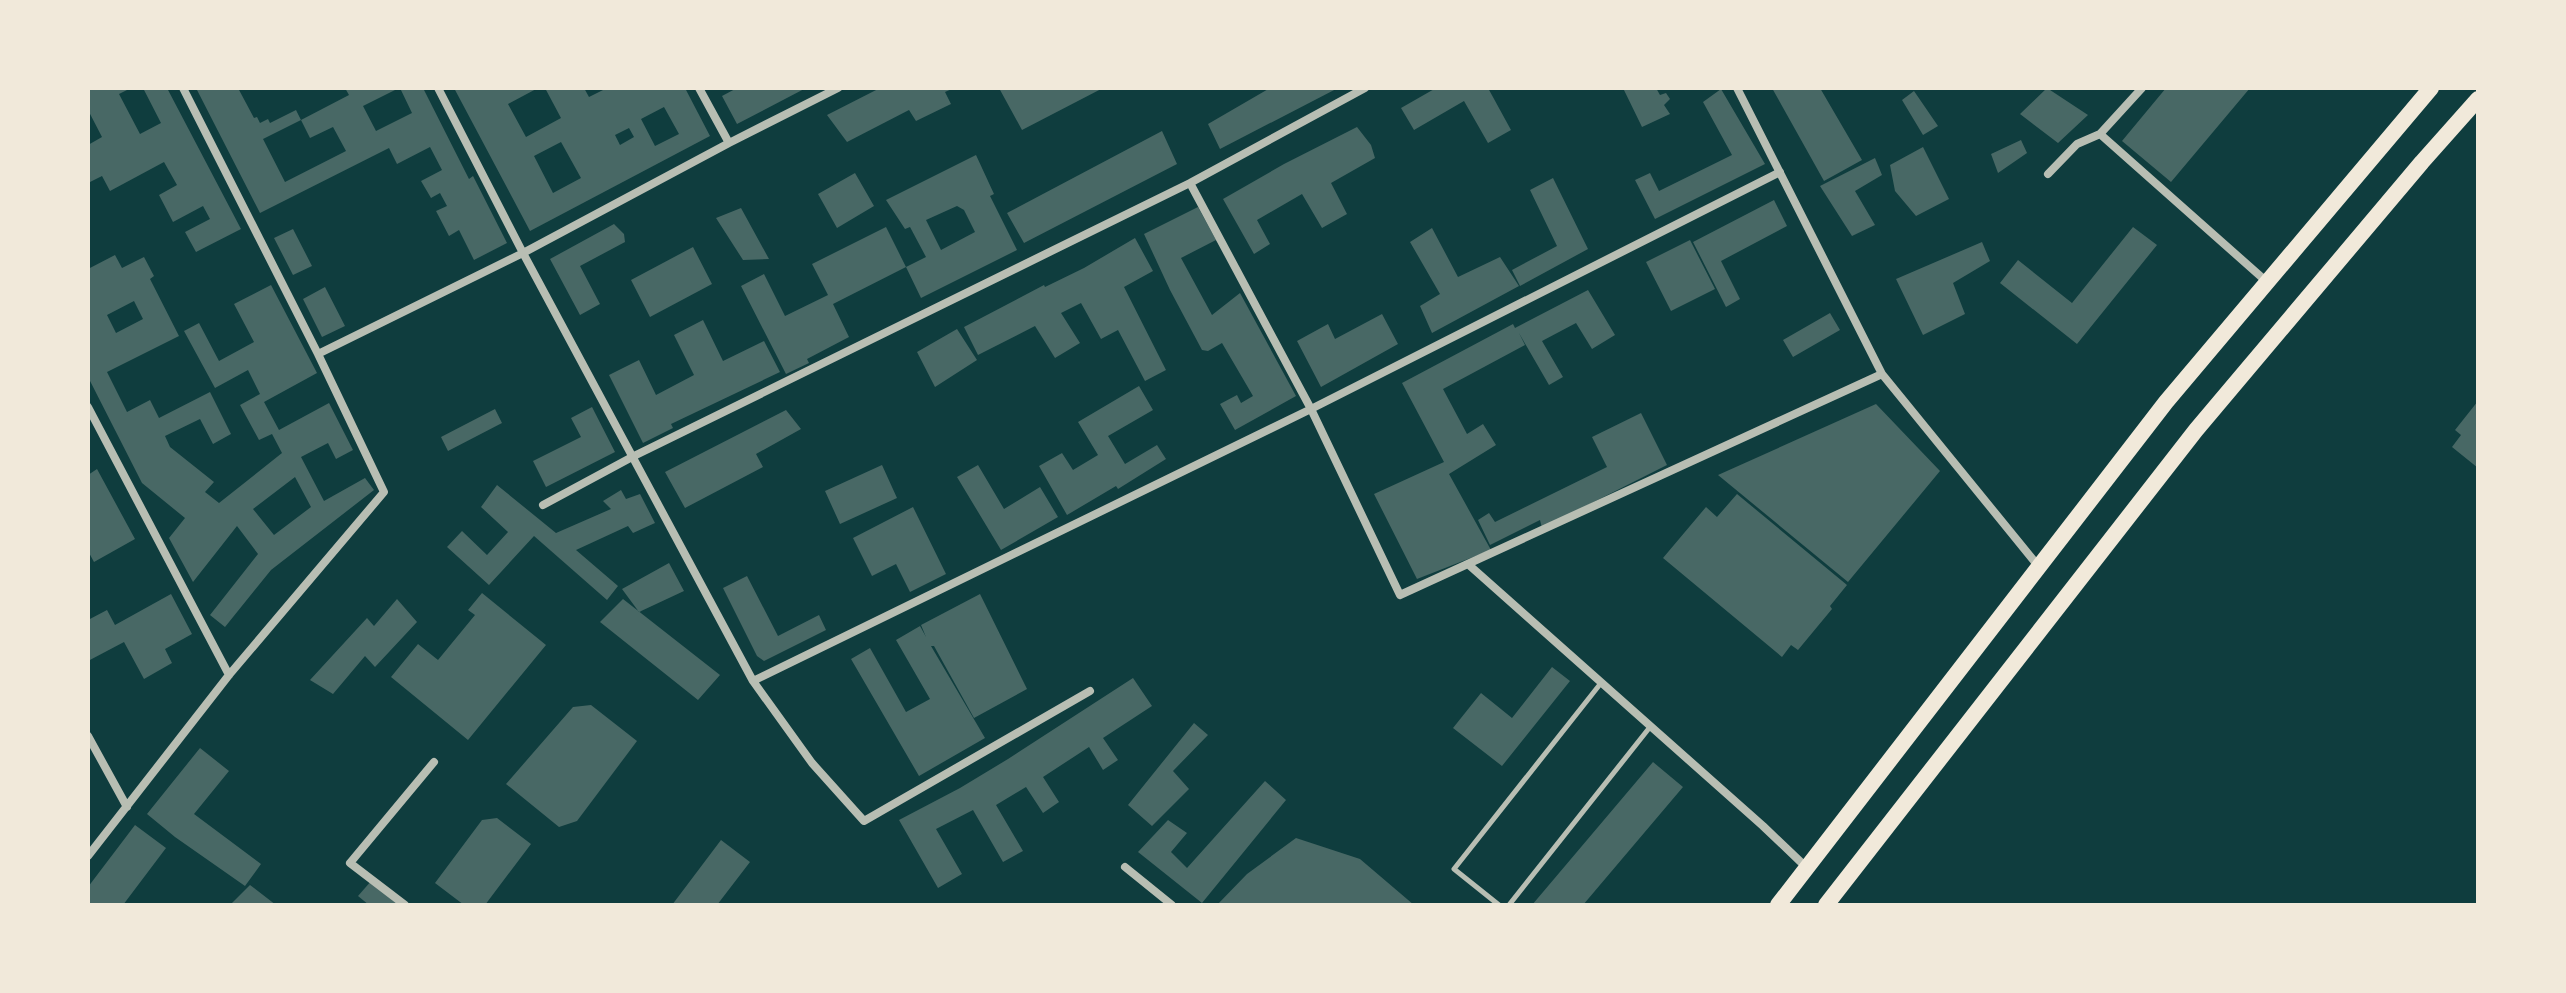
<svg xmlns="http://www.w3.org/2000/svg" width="2566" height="993" font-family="'Fira Sans Condensed',sans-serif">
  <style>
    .building { fill: #486865; fill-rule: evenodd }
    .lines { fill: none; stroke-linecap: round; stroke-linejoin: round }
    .service { stroke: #b8beb3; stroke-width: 5 }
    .minor { stroke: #b8beb3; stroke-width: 8 }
    .trunk { stroke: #f1e9da; stroke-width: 16 }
  </style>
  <rect width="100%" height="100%" fill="#0f3d3e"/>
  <path class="building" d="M88,88h43l-12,6 21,40 21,-11 -18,-35h24l74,141 -45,23 -11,-20 25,-13 -7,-13 -30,16 -14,-27 18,-10 -13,-23 -54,29 -8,-15 -14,7v-38l14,-8 -14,-27z
    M196,88h42l16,30 3,-1 3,6 8,-4 2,4 26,-13 5,10 48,-25 -4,-7h54l-36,18 13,25 36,-18 -12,-25h23l46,91 4,-3 34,67 -33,17 -15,-30 -10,6 -13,-25 11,-5 -7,-13 -9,5 -10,-17 21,-11 -12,-23 -33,17 -8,-16 -129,65zM301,120l9,18 23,-11 13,24 -61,31 -22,-43z
    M454,88h84l-30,16 18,33 35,-19 -16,-30h39l5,9 18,-9h78l25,48 -180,95zM664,107l15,27 -24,12 -14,-27zM629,128l5,9 -14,8 -5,-10zM561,142l20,36 -28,15 -19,-37z
    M737,88h69l-69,36 -15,-28z
    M880,88h74l-9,4 6,12 -35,17 -7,-11 -62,32 -20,-27z
    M999,88h31l1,2 4,-2h68l-81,42z
    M1270,88h68l-118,61 -12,-25z
    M1436,88h52l23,42 -23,13 -24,-42 -50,29 -13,-22z
    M1623,88h33l4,7 6,-2 4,6 -6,6 6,9 -28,13z
    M1772,88h48l42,72 -38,21z
    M2047,88l41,27 -30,28 -38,-29z
    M2166,88h84l-79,94 -49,-41z
    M1721,89l44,75 -110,55 -20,-39 15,-7 9,18 73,-36 -29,-53z
    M1914,91l24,35 -15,9 -21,-35z
    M1357,127l14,18 4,13 -44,25 16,31 -25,14 -20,-34 -45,26 13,24 -16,10 -31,-55 61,-35z
    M1162,131l15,33 -153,79 -17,-30z
    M2021,140l6,13 -29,20 -7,-19z
    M1923,147l26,52 -33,17 -21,-25 -5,-26z
    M976,155l18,39 -4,2 27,54 -96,48 -15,-31 20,-10 -16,-30 -5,2 -19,-29zM957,206l7,4 11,22 -34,18 -15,-30z
    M1875,158l7,17 -27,16 20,34 -23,11 -32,-50z
    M855,173l19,33 -37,22 -19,-34z
    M1553,178l35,71 -68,37 -8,-16 45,-24 -27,-56z
    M1774,200l13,26 -66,35 19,38 -14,8 -33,-65z
    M1198,207l18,33 -35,18 31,57 28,-22 56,103 -61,34 -15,-26 17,-9 4,8 12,-7 -31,-53 -14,8 -6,-1 -32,-60 -26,-56z
    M741,208l28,51 -26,1 -27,-42z
    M614,224l10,10 1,8 -45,24 20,38 -20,11 -30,-56z
    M886,227l20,40 -73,37 16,33 -42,22 2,4 -23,11 -45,-88 23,-12 21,42 43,-21 -16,-31z
    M2133,227l24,18 -80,99 -77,-61 18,-23 54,43z
    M1432,228l26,49 42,-20 19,29 -87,47 -12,-27 20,-12 -30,-52z
    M293,229l19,37 -19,9 -19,-37z
    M1135,238l18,33 -29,16 42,83 -21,11 -27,-51 -17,9 -20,-36 -20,10 19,30 -25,15 -20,-32 -57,29 -14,-28 80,-42 1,2 39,-19z
    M1690,240l25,49 -44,22 -25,-49z
    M1982,242l8,19 -37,22 12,31 -42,21 -27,-56z
    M693,247l19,37 -62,33 -19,-37z
    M115,255l7,13 22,-11 10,19 -4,3 29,57 -72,36 20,40 23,-12 9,18 51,-26 21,42 -18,10 -13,-25 -35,17 5,11 44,35 -9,10 14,11 63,-50 -10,-19 -13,6 -19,-35 20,-11 -12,-24 -33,18 -31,-57 15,-8 20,38 35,-19 -20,-38 37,-19 46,88 -53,29 15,28 50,-27 24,47 -17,9 -8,-16 -27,14 23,44 41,-23 9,12 -103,80 -46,57 -15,-12 48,-61 -21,-28 -44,56 -24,-44 16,-20 -43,-35 -54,-106v-108zM134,301l9,18 -27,14 -9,-18zM295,477l16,30 -37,28 -21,-26z
    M325,287l20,39 -23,11 -19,-38z
    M1588,290l27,45 -23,14 -16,-26 -34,18 21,36 -14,8 -30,-52 6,12 -82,44 24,45 16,-10 13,21 -47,29 42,76 -74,29 -43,-85 70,-32 -42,-79 111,-59 2,4z
    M1830,313l10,17 -47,27 -10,-17z
    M1382,314l16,30 -77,43 -24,-46 31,-17 7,15z
    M703,320l20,41 41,-20 16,31 -109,52 2,4 -30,15 -34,-68 30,-15 17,35 38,-20 -20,-40z
    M957,329l20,31 -42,27 -18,-35z
    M1139,386l14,24 -45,26 17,28 32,-19 9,14 -48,30 -2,-3 -49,29 -28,-49 23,-13 11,17 25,-15 -20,-33z
    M2478,401v67l-26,-21 9,-12 -6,-5z
    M1876,404l64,67 -92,111 -130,-107z
    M592,407l23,45 -69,35 -13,-26 48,-24 -10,-19z
    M495,409l7,14 -54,28 -7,-14z
    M786,410l15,19 -45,25 7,13 -78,41 -20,-36z
    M1641,413l26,52 -125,63 -2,-8 -50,25 -12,-25 11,-7 6,9 112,-55 -15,-30z
    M882,465l15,33 -57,26 -15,-33z
    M978,465l26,44 36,-22 18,30 -57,33 -44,-73z
    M97,469l38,70 -41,23 -6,-11v-76z
    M497,485l59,48 55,-24 -8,-8 18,-11 5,9 14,-5 15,29 -22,10 -5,-7 -52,24 42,36 -11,14 -73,-64 -45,49 -42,-38 15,-16 25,24 21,-23 -27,-25z
    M1737,494l110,91 -17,21 2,3 -34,41 -7,-5 -9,12 -119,-99 43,-51 11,10z
    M913,507l33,67 -36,18 -14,-28 -24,12 -19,-38z
    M669,563l15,28 -45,21 -17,-23z
    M747,576l31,60 41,-21 7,15 -62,31 -7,-5 -34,-68z
    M482,593l64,52 -78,95 -77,-63 27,-33 20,16 37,-45 -7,-5z
    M171,594l21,40 -27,15 7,14 -28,16 -20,-37 -36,19v-41l19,-10 8,15z
    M980,594l47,95 -53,29 -40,-72h-3l54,92 -66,38 -68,-117 19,-11 36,64 24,-13 -34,-59 24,-14 6,11 -5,-12z
    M397,599l20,23 -42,45 -10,-11 -32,38 -23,-14 57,-62 7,8z
    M623,599l97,76 -22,25 -98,-78z
    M1552,667l18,14 -68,85 -49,-38 28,-35 31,25z
    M1133,678l19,28 -49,32 15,22 -15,10 -14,-23 -46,30 16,25 -16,11 -17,-26 -30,18 27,46 -20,11 -30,-52 -37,19 26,45 -24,14 -39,-68 61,-32 48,-29z
    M591,705l46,36 -60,80 -18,6 -53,-43 67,-77z
    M1194,723l14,12 -35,36 16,18 -37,37 -24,-21z
    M200,748l29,23 -35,43 67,50 -16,22 -70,-49 -28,-23z
    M1653,762l30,25 -100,118h-51z
    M1265,781l21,19 -84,103 -64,-51 30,-32 19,13 -16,19 16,16z
    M497,818l34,26 -46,61h-21l-29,-22 47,-63z
    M135,825l31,23 -43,57h-35v-18z
    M1296,838l64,21 54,46h-197l30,-31z
    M721,840l29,22 -33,43h-45z
    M372,880l30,25h-33l-11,-9z
    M250,885l4,3 22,17h-46z"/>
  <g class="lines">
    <path class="service" d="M1499,905l-45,-36 147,-186
      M1509,905l141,-178"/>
    <path class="minor" d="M438,88l85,165 230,428 59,82 52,58 226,-130
      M699,88l30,55
      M1737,88l145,286 157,193
      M2142,88l-42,46 167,148
      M2048,174l29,-30 23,-10
      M1190,183l121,226 89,186 482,-221
      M318,354l205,-101 206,-110 109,-55
      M88,407l141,268
      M543,505l91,-49 556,-273 175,-95
      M1469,565l294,261 44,42
      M753,681l558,-272 469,-237
      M88,736l39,71
      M88,856l141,-181 155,-183 -66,-138 -135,-266
      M1125,867l47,38
      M405,905l-55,-42 84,-101"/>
    <path class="trunk" d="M1778,905l388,-503 265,-314
      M1826,905l370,-475 226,-268 56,-63"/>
  </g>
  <rect width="2566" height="993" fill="none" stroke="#f1e9da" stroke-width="180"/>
</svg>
